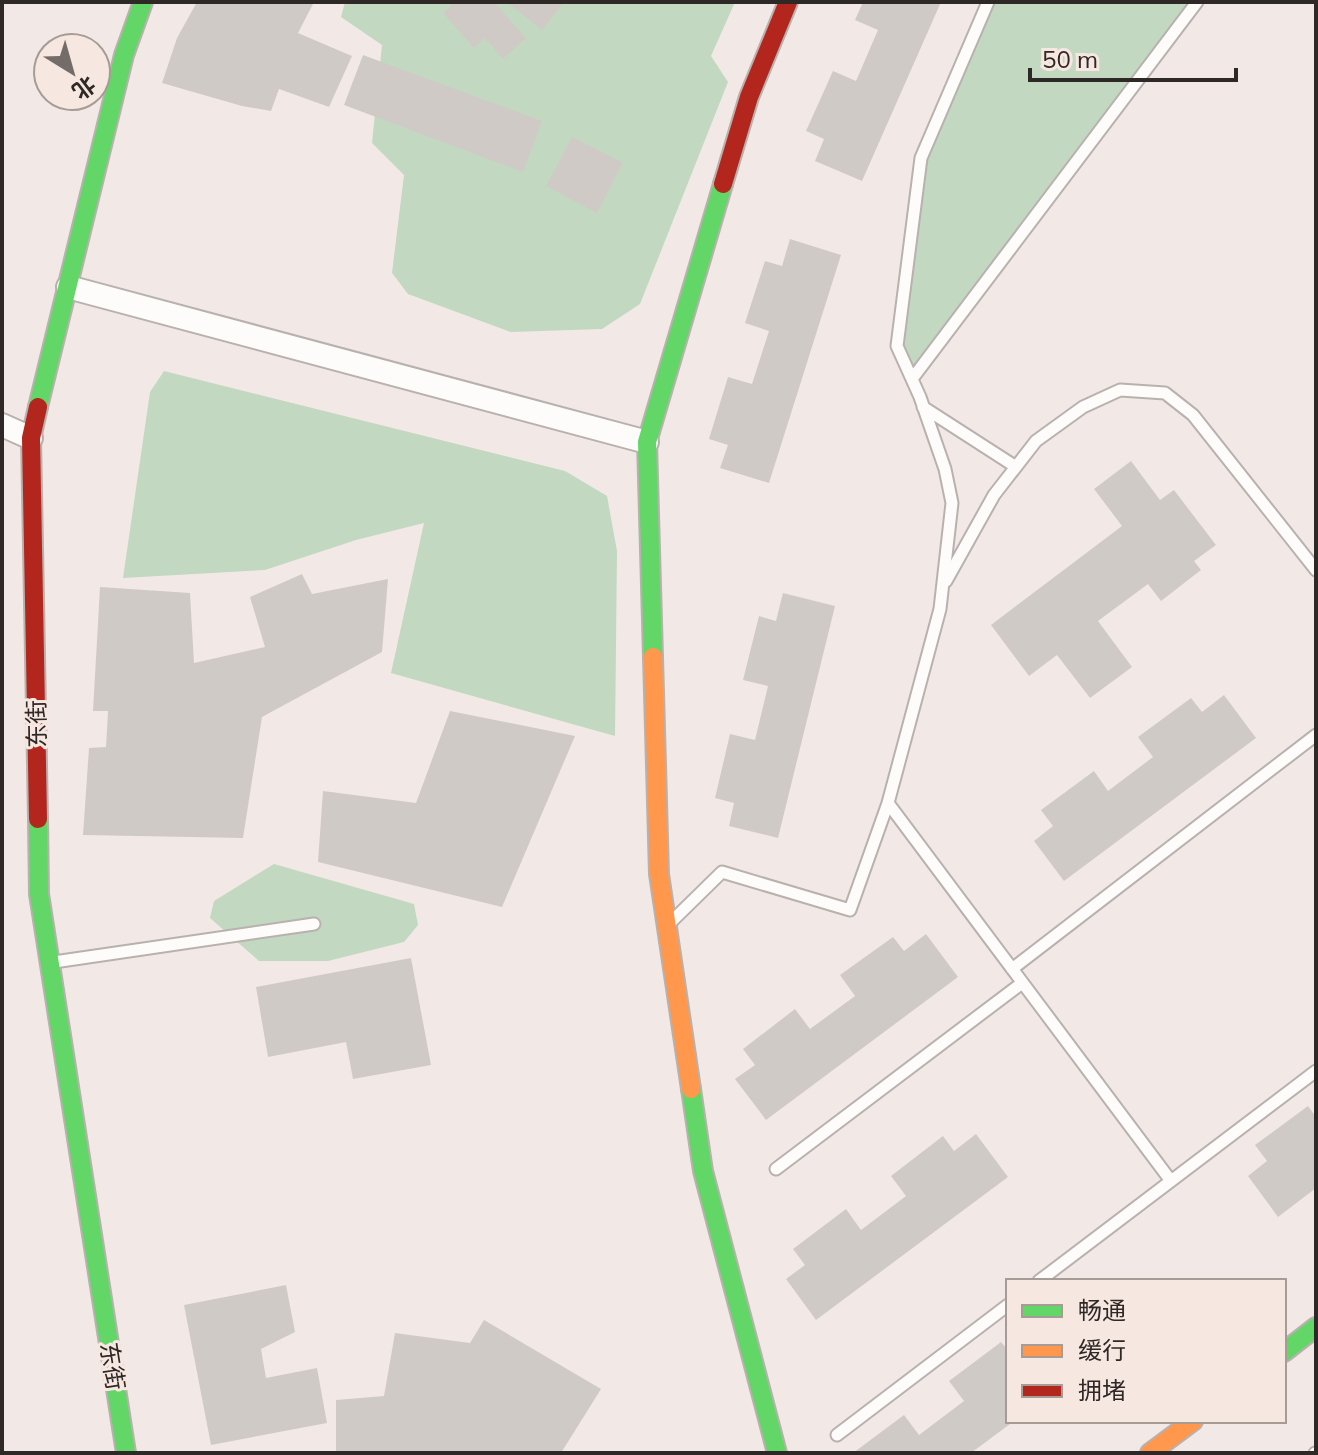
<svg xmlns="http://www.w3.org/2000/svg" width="1318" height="1455" font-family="Mulish,'Noto Sans SC',sans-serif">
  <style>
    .green { fill: #c2d8c1 }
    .building { fill: #d0cac7 }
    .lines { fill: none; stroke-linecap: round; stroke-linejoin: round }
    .lane-casing { stroke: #b8b1ae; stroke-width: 15 }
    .street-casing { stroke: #b8b1ae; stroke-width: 26 }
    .fast-casing { stroke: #b8b1ae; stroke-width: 22 }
    .slow-casing { stroke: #b8b1ae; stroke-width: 22 }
    .jam-casing { stroke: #b8b1ae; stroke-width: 22 }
    .lane { stroke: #fdfcfb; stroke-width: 11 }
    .street { stroke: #fdfcfb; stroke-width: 22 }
    .fast { stroke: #63d668; stroke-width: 18 }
    .slow { stroke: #ff974d; stroke-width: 18 }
    .jam { stroke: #b3261e; stroke-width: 18 }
    .labels { text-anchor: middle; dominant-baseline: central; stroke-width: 6; stroke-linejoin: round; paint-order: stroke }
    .street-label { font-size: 24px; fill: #2e2826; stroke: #f7e7e1 }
  </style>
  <rect width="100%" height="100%" fill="#f2e9e6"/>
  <path class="green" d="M345,2h390l-24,54 17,26 -88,222 -38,25 -91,3 -103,-38 -16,-21 12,-98 -32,-32 10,-98 -41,-28z
    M988,2h209l-285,377 -15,-33 24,-188z
    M164,371l401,100 42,25 10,55 -2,185 -224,-63 33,-150 -68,17 -91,30 -142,8 27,-186z
    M274,864l140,40 4,21 -14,17 -76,19h-69l-49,-43 4,-17z"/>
  <path class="building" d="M197,2h117l-16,31 54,23 -23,51 -50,-18 -8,22 -29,-5 -80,-23 15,-45z
    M455,2h39l32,36 -23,21 -18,-21 -11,10 -31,-35z
    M507,2h57l-22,28z
    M863,2h78l-79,179 -47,-20 9,-22 -18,-8 27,-60 23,10 22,-51 -23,-10z
    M363,55l179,66 -19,51 -179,-67z
    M572,137l51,26 -26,50 -51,-27z
    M790,239l51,16 -72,228 -49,-15 8,-23 -19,-6 19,-62 24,7 17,-53 -24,-8 20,-62 17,5z
    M1131,461l29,39 14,-10 42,55 -22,16 7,9 -40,31 -13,-17 -50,37 34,46 -42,31 -33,-43 -28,21 -38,-51 131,-99 -28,-37z
    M302,574l10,20 76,-15 -6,73 -120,65 -19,121 -160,-3 6,-87 17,-1 2,-36h-15l7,-124 90,6 4,70 71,-16 -15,-50z
    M783,593l52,13 -57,232 -49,-12 5,-23 -19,-5 15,-64 25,6 13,-54 -25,-6 16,-64 17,5z
    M1224,695l32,43 -192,143 -30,-40 19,-15 -12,-16 53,-39 14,20 45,-34 -15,-20 53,-39 11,14z
    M450,711l125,25 -73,171 -184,-45 5,-71 93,12z
    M926,934l32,43 -192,143 -31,-41 20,-14 -12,-16 52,-40 15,20 45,-33 -15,-21 53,-38 11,14z
    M411,958l20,107 -78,14 -7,-37 -78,15 -12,-70z
    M1308,1106l8,11v71l-38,29 -30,-41 19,-15 -12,-16z
    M976,1134l32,43 -192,143 -30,-41 19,-14 -12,-16 53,-40 15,21 45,-34 -15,-20 52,-40 11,15z
    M286,1285l9,47 -34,17 5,29 51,-10 10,55 -116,22 -27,-140z
    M484,1320l117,69 -40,64h-225v-53l48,-4 11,-63 75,10z
    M1001,1342l7,8v71h6l-43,32h-118l51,-38 15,20 45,-34 -15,-20z"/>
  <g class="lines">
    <g class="lane-casing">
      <path id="lane" d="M988,2l-67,156 -24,188 23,51 25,72 7,34 -12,106 -52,194 283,378
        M912,379l285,-377
        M923,407l93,60
        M946,581l48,-86 42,-54 47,-34 37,-17 45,3 28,22 123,155
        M672,921l50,-49 128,38 38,-107
        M54,962l260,-38
        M1012,969l304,-234
        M776,1169l246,-186
        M1039,1281l277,-210
        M837,1435l171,-130
        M1315,1453h1"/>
    </g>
    <g class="street-casing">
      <path id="street" d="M68,287l579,155
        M2,425l29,13"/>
    </g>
    <g class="fast-casing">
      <path id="fast" d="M38,407l86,-352 19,-53
        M653,657l-6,-215 76,-258
        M38,819l1,75 87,559
        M691,1089l12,82 74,282
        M1284,1352l32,-25"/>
    </g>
    <g class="slow-casing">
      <path id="slow" d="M653,657l6,217 32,215
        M1150,1453l43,-32"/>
    </g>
    <g class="jam-casing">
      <path id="jam" d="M723,184l26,-87 39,-95
        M38,819l-7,-381 7,-31"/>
    </g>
    <use href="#lane" class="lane"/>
    <use href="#street" class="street"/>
    <use href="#fast" class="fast"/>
    <use href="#slow" class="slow"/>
    <use href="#jam" class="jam"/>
  </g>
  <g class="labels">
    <g class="street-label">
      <text transform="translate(36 724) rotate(-91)">东街</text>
      <text transform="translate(113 1366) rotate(81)">东街</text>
    </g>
  </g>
  <rect width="1318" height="1455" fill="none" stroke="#2e2826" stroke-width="8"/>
  <rect x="1006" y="1279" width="280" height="144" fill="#f7e7e1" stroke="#a79b96" stroke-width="2"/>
  <rect x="1022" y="1305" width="40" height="12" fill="#63d668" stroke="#a79b96" stroke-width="2"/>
  <text x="1078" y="1319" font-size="24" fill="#2e2826">畅通</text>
  <rect x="1022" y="1345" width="40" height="12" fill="#ff974d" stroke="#a79b96" stroke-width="2"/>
  <text x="1078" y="1359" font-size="24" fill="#2e2826">缓行</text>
  <rect x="1022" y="1385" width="40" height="12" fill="#b3261e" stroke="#a79b96" stroke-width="2"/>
  <text x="1078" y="1399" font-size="24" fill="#2e2826">拥堵</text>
  <g transform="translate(72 72) rotate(143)"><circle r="38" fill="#f7e7e1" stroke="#a79b96" stroke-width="2"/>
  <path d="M0-6L14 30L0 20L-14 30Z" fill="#736c69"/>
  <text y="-12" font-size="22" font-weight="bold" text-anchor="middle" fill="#2e2826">北</text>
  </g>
  <path d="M1030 68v12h206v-12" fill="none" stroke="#2e2826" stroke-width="4"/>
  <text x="1042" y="68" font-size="24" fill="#2e2826" stroke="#f7e7e1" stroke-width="6" paint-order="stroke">50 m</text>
</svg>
